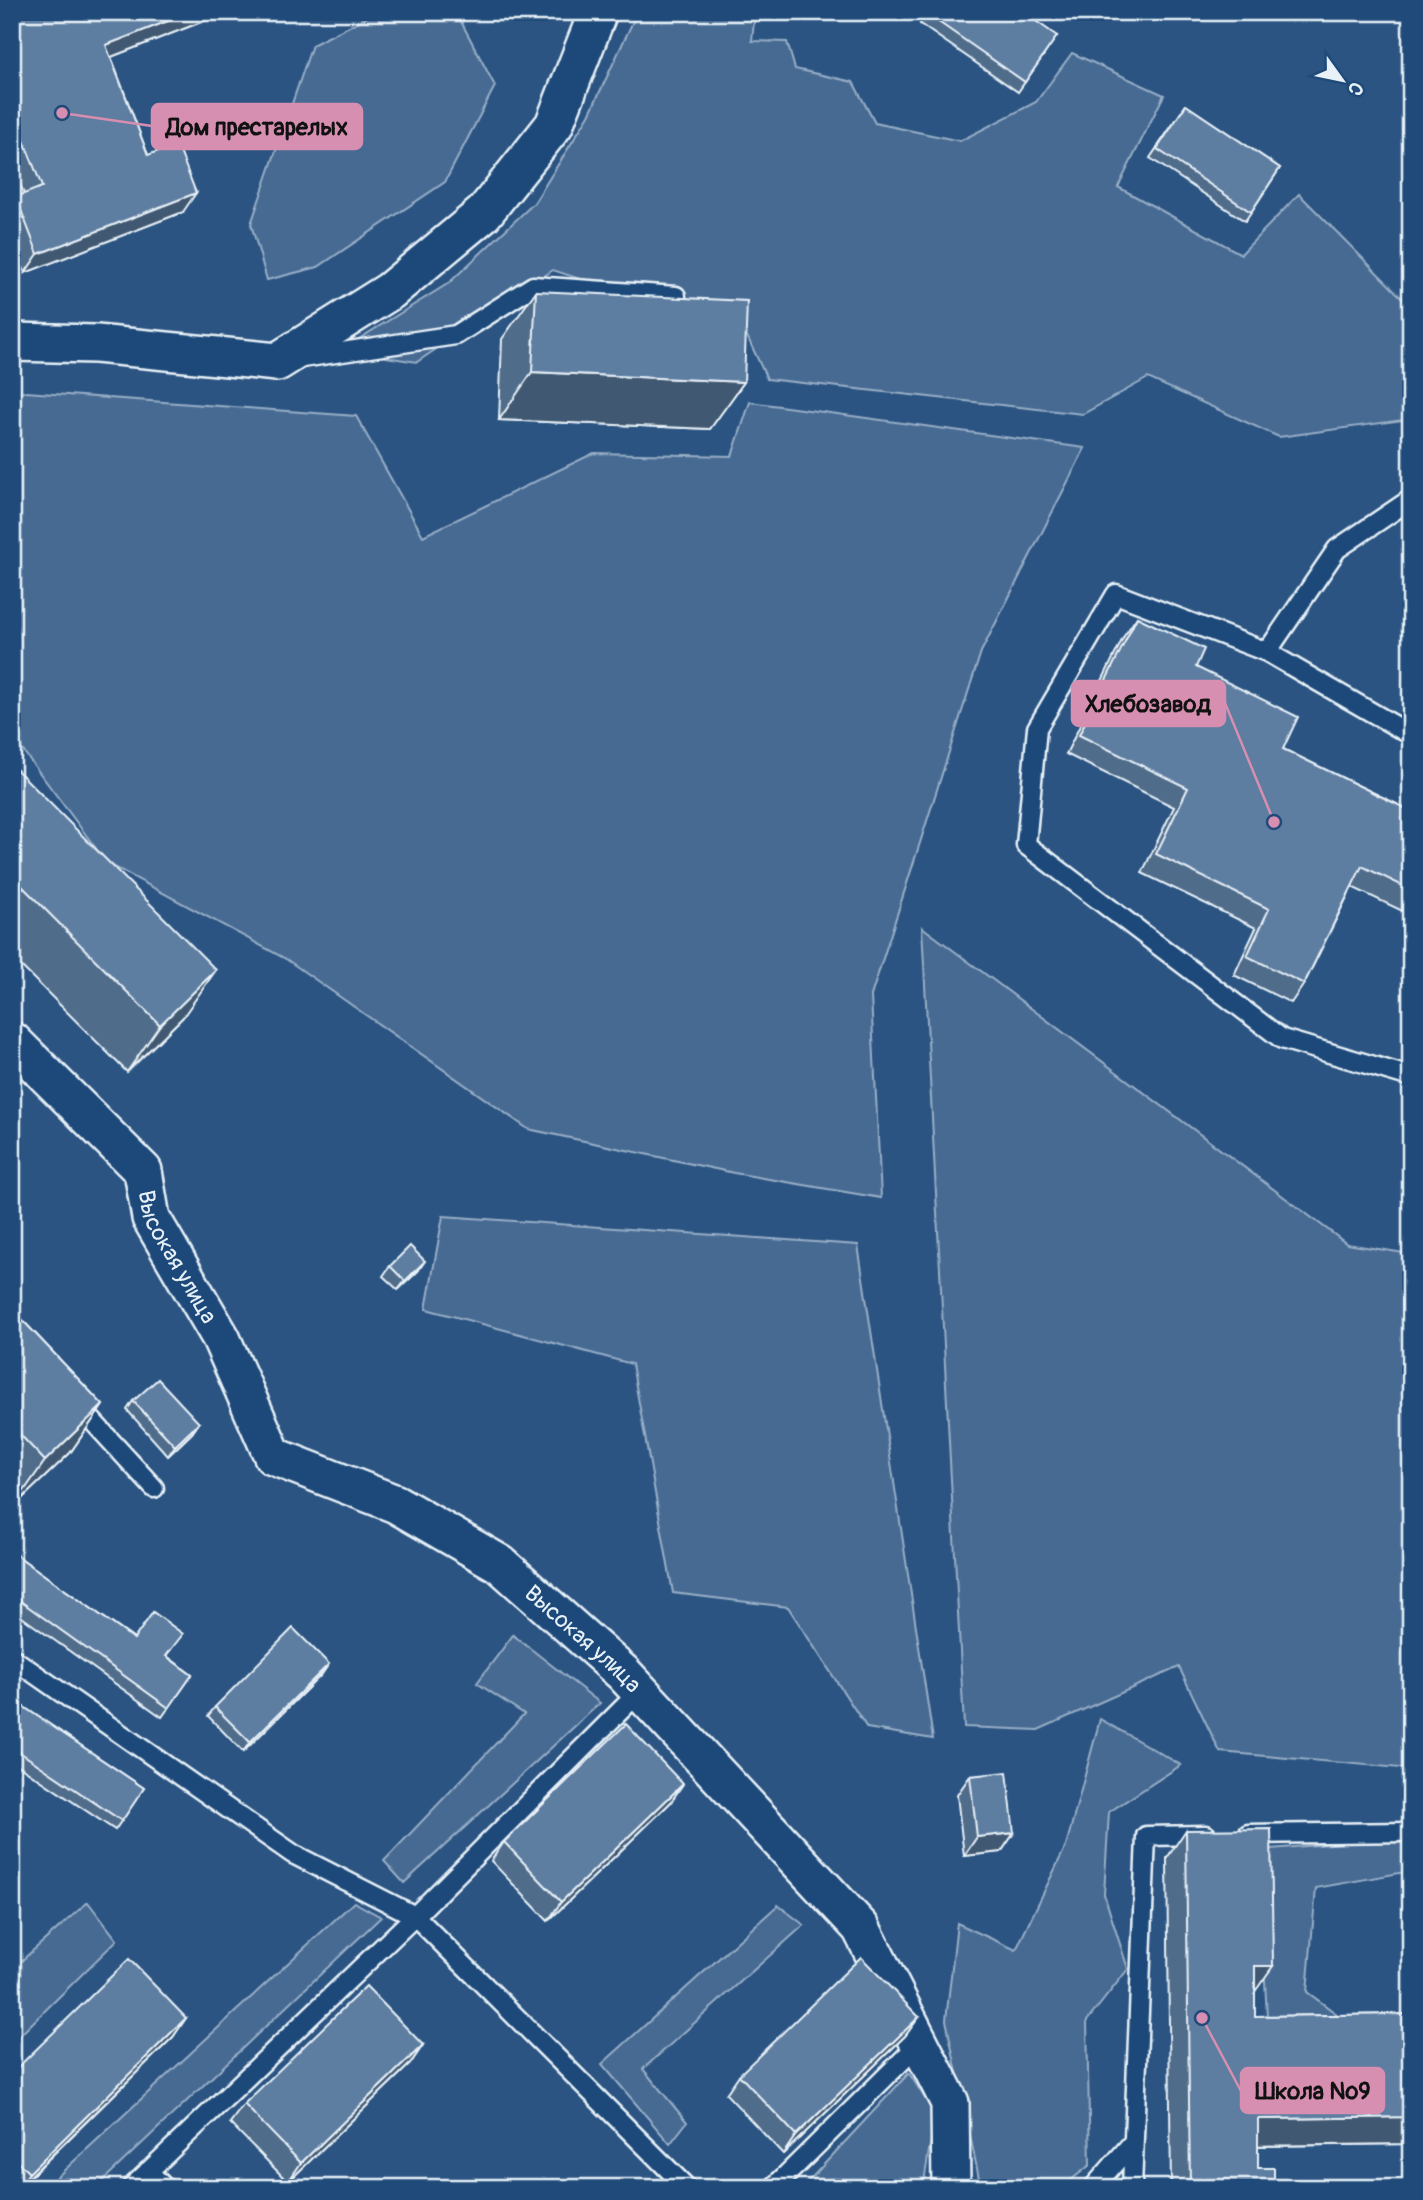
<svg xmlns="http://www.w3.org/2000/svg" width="1423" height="2200" font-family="Pangolin,sans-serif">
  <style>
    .green { fill: #476b93; stroke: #98aec6; stroke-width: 2 }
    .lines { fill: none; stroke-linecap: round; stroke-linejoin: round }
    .service-casing { stroke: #e8f1f8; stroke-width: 23 }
    .minor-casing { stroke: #e8f1f8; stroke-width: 42 }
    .service { stroke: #1f4a7a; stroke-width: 18 }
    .minor { stroke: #1f4a7a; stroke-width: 37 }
    .wall { fill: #506c8a; stroke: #e8f1f8; stroke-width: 2 }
    .shaded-wall { fill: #415871; stroke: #e8f1f8; stroke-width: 2 }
    .building { fill: #5d7da1; stroke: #e8f1f8; stroke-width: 2 }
    .labels { text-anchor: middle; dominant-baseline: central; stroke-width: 5; stroke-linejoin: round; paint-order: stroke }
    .street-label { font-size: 23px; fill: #e8f1f8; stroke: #1f4a7a }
    .leader { fill: none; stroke: #d78fb1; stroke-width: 2.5 }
    .callout-dot { fill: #d78fb1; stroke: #1f4a7a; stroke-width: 2.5 }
    .callout { fill: #d78fb1; stroke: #d78fb1; stroke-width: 2.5 }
    .callout-label { font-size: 24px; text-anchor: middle; font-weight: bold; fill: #111 }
  </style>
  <rect width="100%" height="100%" fill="#2b5482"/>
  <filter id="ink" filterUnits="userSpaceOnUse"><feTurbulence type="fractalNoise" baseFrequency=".0143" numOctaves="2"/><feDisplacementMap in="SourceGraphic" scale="14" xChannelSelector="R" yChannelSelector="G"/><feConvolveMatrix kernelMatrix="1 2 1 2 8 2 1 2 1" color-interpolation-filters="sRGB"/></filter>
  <g filter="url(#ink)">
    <path class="green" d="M377,12h79l39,74 -50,96 -127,85 -51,13 -16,-56 61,-179z
      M640,12h115l-3,29 35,1 8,27 58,13 22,41 85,18 76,-39 36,-49 92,42 -46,92 123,67 58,-60 112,113v112l-132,18 -131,-59 -65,36 -316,-35 -26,-56 -100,-24 -88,-29 -136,92 -76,-12 108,-67 85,-80 55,-88 46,-98z
      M12,391l344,25 67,120 171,-83 138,3 18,-54 335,46 -104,204 -110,344 10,202 -147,-25 -206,-44 -242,-170 -179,-96 -95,-127z
      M922,927l425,317 64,10v515l-191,-17 -41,-85 -141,63 -74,-3z
      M443,1216l415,29 75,494 -66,-11 -79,-121 -115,-14 -41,-229 -206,-55z
      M513,1635l87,68 -196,180 -20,-22 140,-147 -47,-31z
      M1100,1719l81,46 -72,47 -5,82 24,75 -41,52 3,144 -29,23h-80l-35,-168 11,-97 59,27 50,-104z
      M1411,1837v34l-95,17 -9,104 42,31 -81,13 -10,-186z
      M88,1902l29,38 -105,103v-74z
      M354,1902l27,15 -286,271h-50z
      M778,1905l26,20 -161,144 44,53 -17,22 -68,-80z
      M909,2073l26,41 -12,74h-121z"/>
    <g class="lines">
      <g class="service-casing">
        <path id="service" d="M302,358l154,-23 77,-49 143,10
          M1267,652l70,-103 74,-50
          M1411,735l-144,-83 -151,-58 -79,134 -11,117 256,194 129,38
          M76,1403l78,85
          M12,1658l281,196 122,62 272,272
          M1248,1834l163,-2
          M148,2171l17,17
          M131,2188l284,-272 225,-225
          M773,2188l147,-145
          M1093,2188l41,-47
          M1132,2188l14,-352 60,-1"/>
      </g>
      <g class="minor-casing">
        <g id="minor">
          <path d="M12,342l84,2 181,18 113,-71 94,-78 70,-88 44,-113"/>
          <path id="s1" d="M12,1041l131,130 8,47 70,120 52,118 123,48 104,60 123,109 238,255 89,175 1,85"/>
        </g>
      </g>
      <use href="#service" class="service"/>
      <use href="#minor" class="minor"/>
    </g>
    <path class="wall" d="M12,12h215l-116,45 37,98 35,57 -158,61 -13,-33v-37l4,-6 8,-3 -12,-30z
      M928,12l129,24 -39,56 -98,-68z
      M1186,105l94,63 -35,53 -95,-63z
      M536,291l208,91 -34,47 -211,-9 3,-81z
      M1137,617l59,50 87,82 128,62v104l-59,-28 -48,97 -13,19 -57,-28 22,-47 -114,-55 32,-66 -108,-53 58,-118z
      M12,765l171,252 -56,55 -115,-115z
      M390,1266l28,5 -20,19 -15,-14z
      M12,1309l91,96 -33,48 -58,55z
      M133,1401l66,22 -7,10 -24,23 -41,-46z
      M12,1552l122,87 33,17 25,19 -30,42 -150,-107z
      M322,1674l-79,78 -35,-36 7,-9z
      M12,1699l132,89 -29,42 -103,-69z
      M970,1776l44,57 -13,19 -37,4 -7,-61z
      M670,1803l-122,118 -57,-60 13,-19z
      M1186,1830l69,162v24l156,-2v130l-153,2v22l16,20h-103l-4,-330z
      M919,2017l-14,19 -122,118 -57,-60 13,-19z
      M186,2018l-13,19 -154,151h-7v-115z
      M423,2045l-13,19 -122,118 -58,-59 14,-19z"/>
    <path class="shaded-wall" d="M191,12h36l-134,52 13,-19z
      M196,193l-13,19 -158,61 13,-19z
      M532,372l212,10 -34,47 -211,-9z
      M216,970l-33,47 -56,55 33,-47z
      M425,1261l-7,10 -20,19 7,-9z
      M103,1405l-33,48 -58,55 33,-47z
      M199,1423l-7,10 -24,23 7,-10z
      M329,1664l-7,10 -79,78 7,-10z
      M683,1784l-13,19 -122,118 13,-19z
      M1014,1833l-13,19 -37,4 13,-19z
      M1255,1966h18l-19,27z
      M919,2017l-14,19 -122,118 13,-19z
      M186,2018l-13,19 -155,151 11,-15z
      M423,2045l-13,19 -122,118 13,-19z
      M1411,2117v27l-173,2 20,-27z"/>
    <path class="building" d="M12,12h179l-85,33 42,110 29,-11 19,49 -158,61 -22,-57 26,-10 -30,-77z
      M928,12h95l34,24 -32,46 -98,-68z
      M1186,105l94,63 -29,44 -94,-63z
      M536,291l211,10 -3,81 -212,-10z
      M1137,617l67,32 -8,18 102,50 -15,32 128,62v79l-49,-24 -58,118 -57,-28 22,-47 -113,-55 32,-66 -109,-53z
      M12,765l204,205 -56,55 -148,-149z
      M410,1246l15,15 -20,20 -15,-15z
      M12,1309l91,96 -58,56 -33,-35z
      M158,1379l41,44 -24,23 -42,-45z
      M12,1552l122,87 19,-27 30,22 -17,22 26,19 -23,33 -157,-113z
      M293,1628l36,36 -79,78 -35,-35z
      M12,1699l132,89 -22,33 -110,-74z
      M626,1724l57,60 -122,118 -57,-60z
      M1007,1772l7,61 -37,4 -7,-61z
      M1271,1829l2,137h-18v50l156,-2v103l-153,2v49h16v20h-84l-4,-358z
      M861,1957l58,60 -123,118 -57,-60z
      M129,1959l57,59 -157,155 -17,-17v-83z
      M366,1986l57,59 -122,118 -57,-59z"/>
  </g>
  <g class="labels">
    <g class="street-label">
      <text stroke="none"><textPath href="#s1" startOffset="278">Высокая улица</textPath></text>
      <text stroke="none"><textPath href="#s1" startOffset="864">Высокая улица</textPath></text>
    </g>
  </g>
  <path class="leader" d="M62 113L152 126M1274 822L1225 703M1202 2018L1241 2091"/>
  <g class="callout-dot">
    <circle cx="62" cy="113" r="7"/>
    <circle cx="1274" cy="822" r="7"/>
    <circle cx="1202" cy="2018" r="7"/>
  </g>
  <g class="callout">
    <rect x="152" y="104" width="210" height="45" rx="7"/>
    <rect x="1072" y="681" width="153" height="45" rx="7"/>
    <rect x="1241" y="2068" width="143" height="45" rx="7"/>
  </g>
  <g class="callout-label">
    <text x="257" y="135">Дом престарелых</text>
    <text x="1148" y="712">Хлебозавод</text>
    <text x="1313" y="2099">Школа №9</text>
  </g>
  <rect width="1423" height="2200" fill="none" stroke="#1f4a7a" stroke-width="42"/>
  <rect x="21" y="21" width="1381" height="2158" fill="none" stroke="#e8f1f8" stroke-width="2.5" filter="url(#ink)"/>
  <g transform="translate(1342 80) rotate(123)" stroke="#1f4a7a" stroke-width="5" paint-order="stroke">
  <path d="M0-5L12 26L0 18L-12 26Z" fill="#e8f1f8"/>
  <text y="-10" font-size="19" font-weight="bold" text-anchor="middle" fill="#e8f1f8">С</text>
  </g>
</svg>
